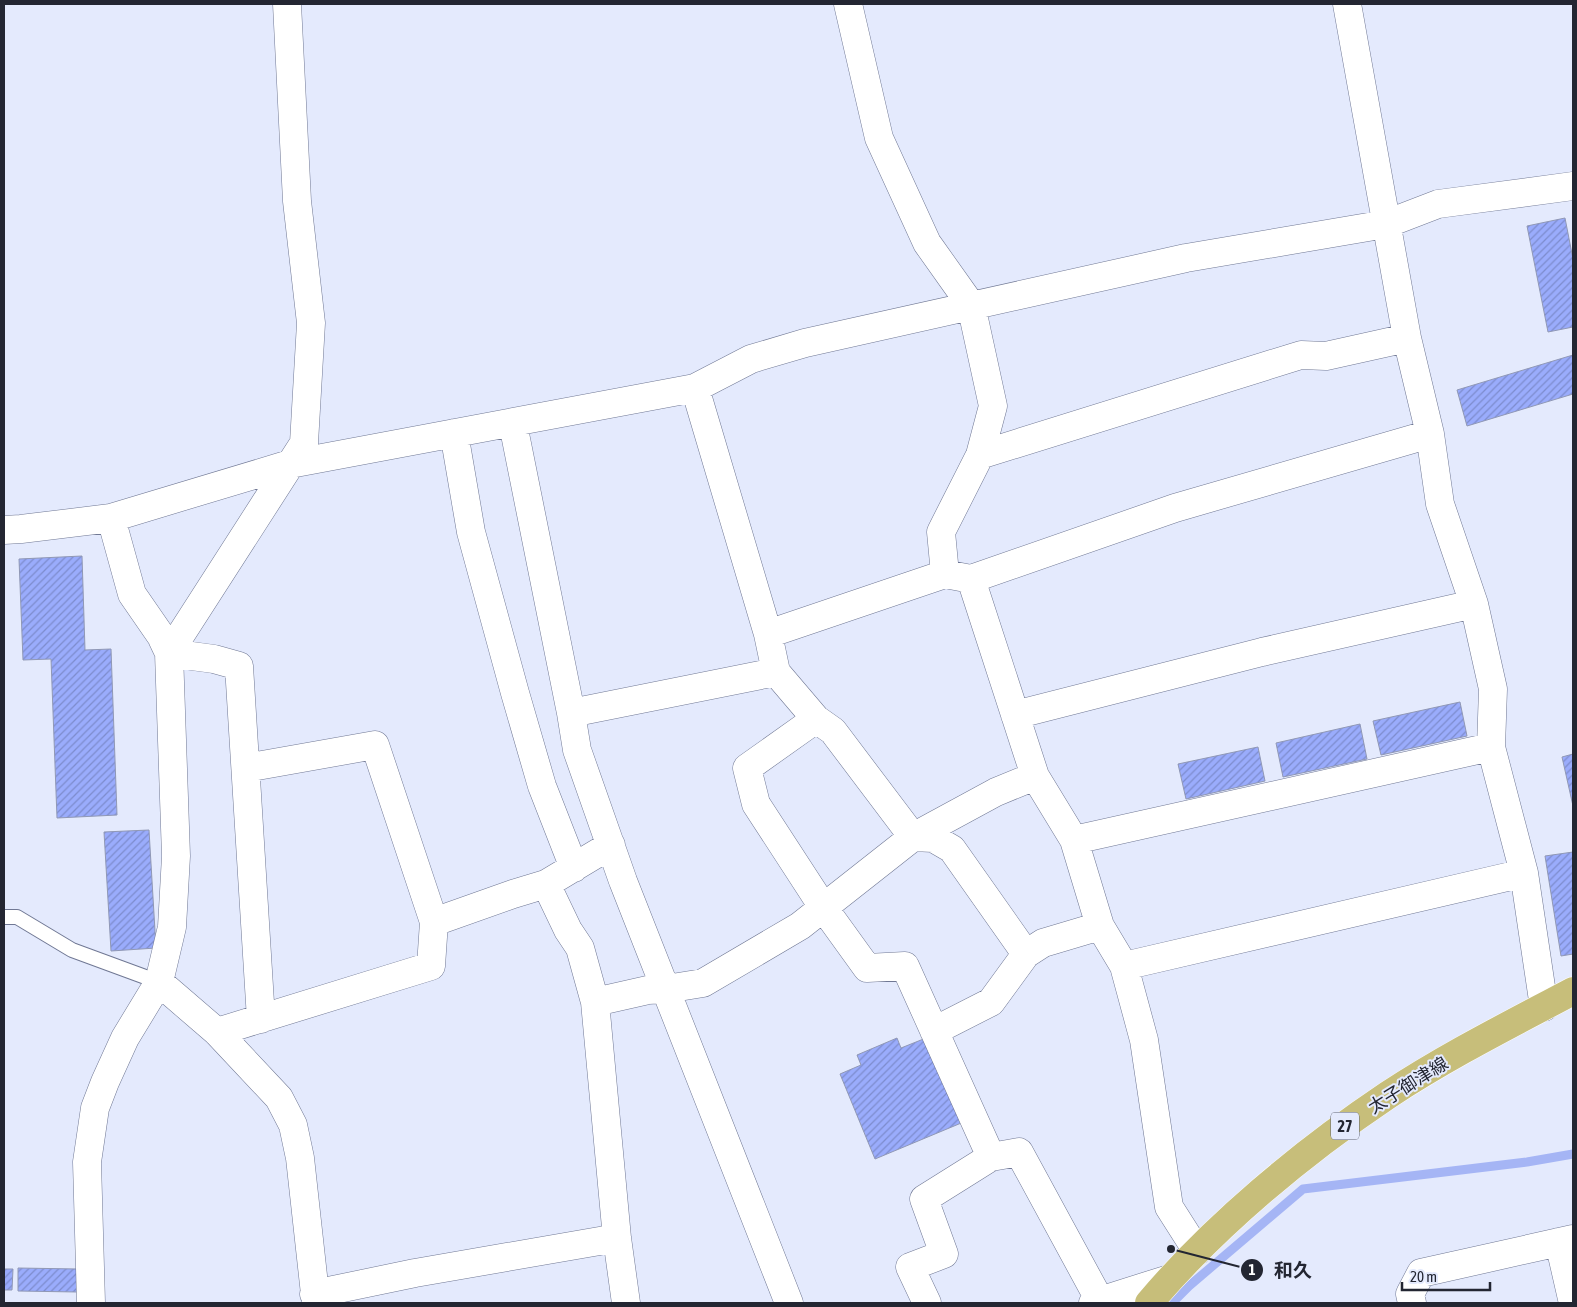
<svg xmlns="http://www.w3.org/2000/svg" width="1577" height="1307" font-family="'Asap Condensed','Noto Sans JP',sans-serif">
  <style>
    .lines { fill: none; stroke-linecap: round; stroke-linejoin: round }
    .stream { stroke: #a5b5f5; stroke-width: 9 }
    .building { fill: url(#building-hatch); stroke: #9098b5 }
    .service-casing { stroke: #707894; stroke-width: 16 }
    .minor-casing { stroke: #707894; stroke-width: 29 }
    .primary-casing { stroke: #fff; stroke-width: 29 }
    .service { stroke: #fff; stroke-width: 14 }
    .minor { stroke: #fff; stroke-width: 28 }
    .primary { stroke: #c7be7a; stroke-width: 28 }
    .labels { text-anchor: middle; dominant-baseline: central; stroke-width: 4; stroke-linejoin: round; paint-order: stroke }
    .shield { fill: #e4eafd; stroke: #5d616f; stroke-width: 1 }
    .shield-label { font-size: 16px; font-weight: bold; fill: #232632 }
    .street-label { font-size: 18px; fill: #232632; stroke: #e4eafd }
    .leader { fill: none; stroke: #232632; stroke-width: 2 }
    .callout-dot { fill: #232632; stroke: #e4eafd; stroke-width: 2 }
    .mark-label { font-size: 15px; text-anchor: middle; font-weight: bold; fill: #fff }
    .callout-label { font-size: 19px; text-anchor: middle; font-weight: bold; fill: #232632; stroke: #e4eafd; stroke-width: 4; stroke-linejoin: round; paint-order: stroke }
  </style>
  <defs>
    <pattern id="building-hatch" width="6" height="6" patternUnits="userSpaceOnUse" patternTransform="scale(1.25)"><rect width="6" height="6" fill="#9aacfc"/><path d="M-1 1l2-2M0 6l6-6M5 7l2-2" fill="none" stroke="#7d8ccd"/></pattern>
  </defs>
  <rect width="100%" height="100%" fill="#e4eafd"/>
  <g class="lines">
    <path class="stream" d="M1172,1303l17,-17 114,-97 224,-27 46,-8"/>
  </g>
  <path class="building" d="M1565,218l8,41v68l-25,5 -21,-106z
    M1573,355v39l-106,32 -10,-36z
    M82,556l3,94 26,-1 6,166 -60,3 -6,-159 -28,1 -4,-101z
    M1460,702l7,34 -86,19 -8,-34z
    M1360,724l7,35 -84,18 -7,-34z
    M1258,747l7,34 -79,18 -8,-35z
    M1573,754v52l-11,-49z
    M149,830l7,118 -45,3 -7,-119z
    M1573,852v102l-12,2 -16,-100z
    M931,1036l35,85 -91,38 -35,-85 21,-9 -4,-10 40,-17 4,10z
    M18,1268l60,1 -1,23 -59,-1z
    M4,1269h9l-1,21h-8z"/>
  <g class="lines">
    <g class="service-casing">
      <path id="service" d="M4,917h13l55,33 87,32"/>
    </g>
    <g class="minor-casing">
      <path id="minor" d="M848,4l31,134 48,105 44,62 22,101 -13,49 -39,77 4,42 26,5 64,197 39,64 26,86 24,40 20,74 25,167 28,44
        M1347,4l60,334 23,96 10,70 34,100 19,85 -2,58 33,126 20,134
        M695,388l73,246 8,38 40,47 17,12 80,106 20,1 19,11 74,105
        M513,424l58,289 6,37 46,131 166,422
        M454,433l17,99 44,161 27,93 32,82
        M980,455l321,-100 25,1 81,-18
        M4,530l17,-1 90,-11 179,-54 405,-76 56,-29 54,-16 381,-85 200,-34 52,-20 135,-18
        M971,579l204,-71 255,-74
        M768,634l177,-60
        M571,713l205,-41
        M1015,715l247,-63 212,-48
        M816,719l-69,49 9,36 67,103 44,61 38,-2 86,191 28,-5 81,149
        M246,768l129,-23 59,177
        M1074,840l417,-93
        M546,884l22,46 12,18 15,54 22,236 9,65
        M1124,966l400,-93
        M159,982l58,50 62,66 14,27 7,33 16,145
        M595,1002l53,-12 18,-1 37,-6 97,-57 113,-89 83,-45 39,-16
        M261,1019l-22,-353 -25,-7 -45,-6 135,-210 7,-120 -14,-122 -10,-197
        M934,1031l57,-29 35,-48 17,-11 57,-17
        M217,1032l214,-66 3,-44 79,-28 33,-10 65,-39
        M1559,1242l14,61
        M314,1294l101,-21 202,-35
        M91,1303l-4,-141 8,-54 10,-26 20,-44 34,-56 13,-55 4,-71 -7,-203 -8,-17 -29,-42 -21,-76
        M927,1303l-17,-36 34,-13 -20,-55 67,-42
        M1093,1303l76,-24
        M1412,1303l-2,-9 11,-21 152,-34"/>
    </g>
    <g class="primary-casing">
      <path id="primary" d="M1149,1303c66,-78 154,-151 239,-208 59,-39 123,-71 185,-104"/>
    </g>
    <use href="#service" class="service"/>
    <use href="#minor" class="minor"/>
    <use href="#primary" class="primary"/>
  </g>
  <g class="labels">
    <rect class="shield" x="1331" y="1112.5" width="28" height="27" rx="4"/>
    <g class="shield-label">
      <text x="1345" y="1126">27</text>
    </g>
    <g class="street-label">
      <text transform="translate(1408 1085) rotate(-32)">太子御津線</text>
    </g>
  </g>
  <path class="leader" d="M1171 1249L1252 1270"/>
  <g class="callout-dot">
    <circle cx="1171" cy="1249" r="5"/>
    <circle cx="1252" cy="1270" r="12"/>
  </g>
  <g class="mark-label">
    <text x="1252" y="1275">1</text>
  </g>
  <g class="callout-label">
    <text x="1293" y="1277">和久</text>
  </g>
  <rect width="1577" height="1307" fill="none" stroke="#232632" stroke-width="10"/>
  <path d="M1402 1282v8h88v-8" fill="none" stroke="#232632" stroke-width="2.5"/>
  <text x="1410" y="1282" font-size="15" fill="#232632" stroke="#e4eafd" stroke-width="4" paint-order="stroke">20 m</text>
</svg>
